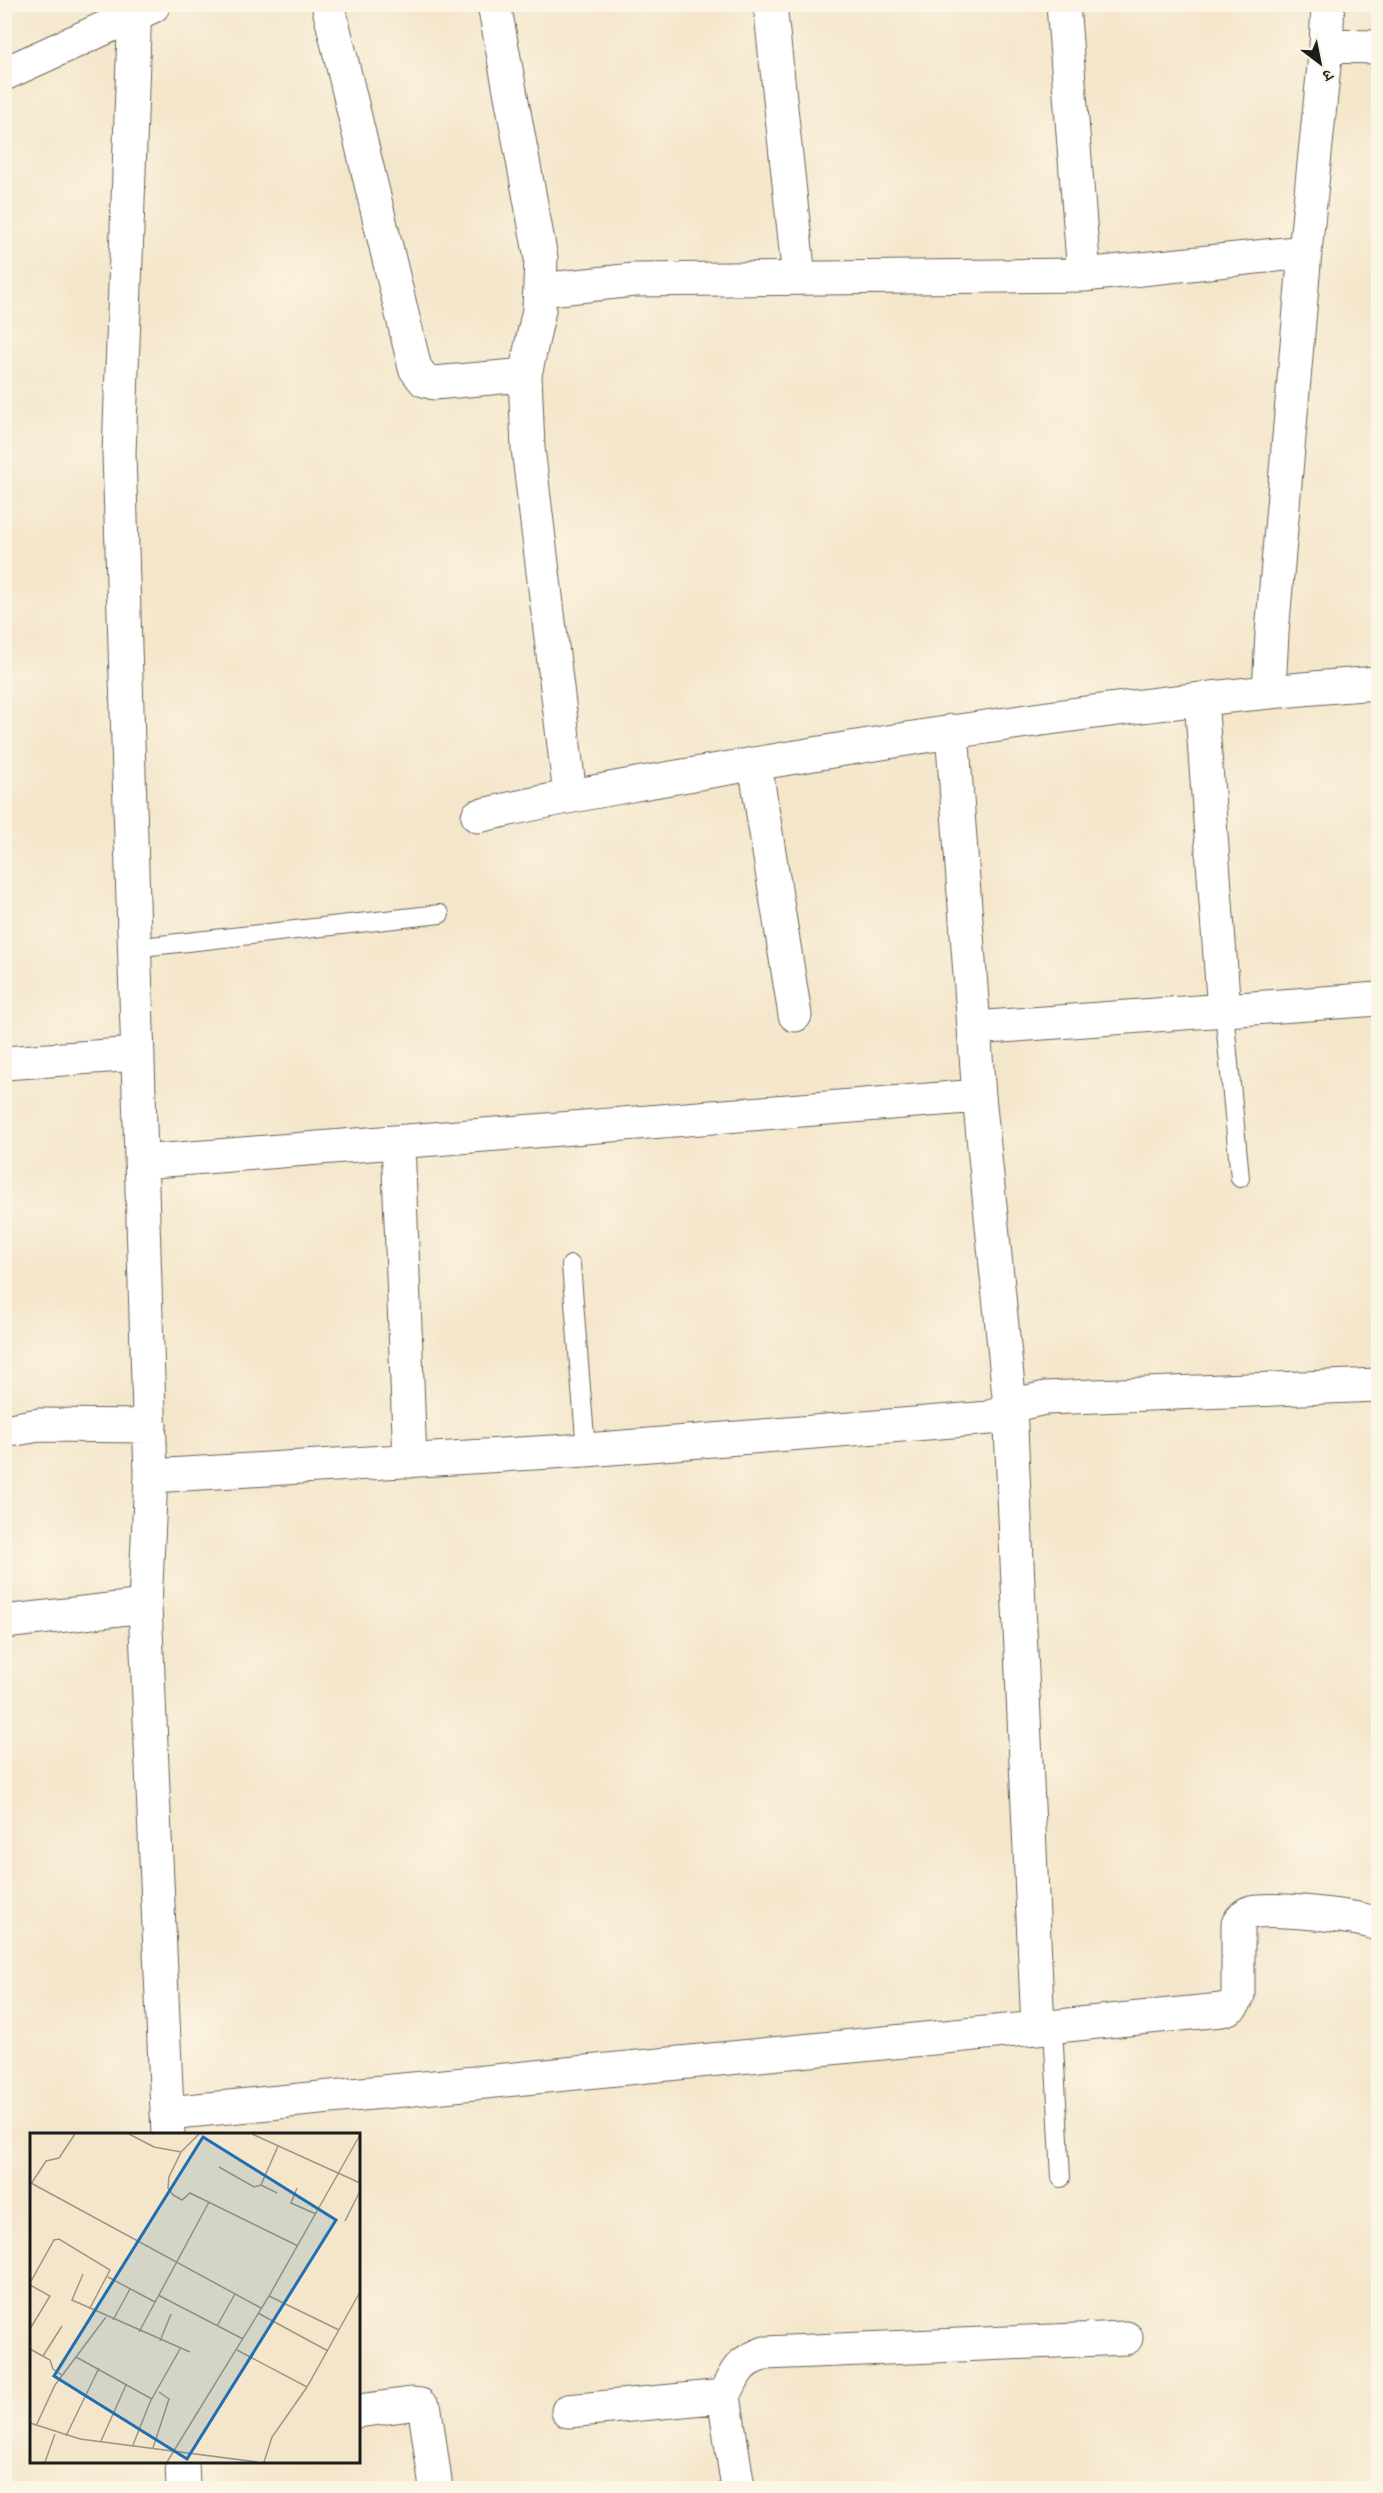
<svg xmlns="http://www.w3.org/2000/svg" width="1383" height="2493" font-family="Vollkorn,'Noto Serif Devanagari',serif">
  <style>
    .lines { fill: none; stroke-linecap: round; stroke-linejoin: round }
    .lane-casing { stroke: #686359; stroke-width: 20 }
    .street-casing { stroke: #686359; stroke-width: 35 }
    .lane { stroke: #fff; stroke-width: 18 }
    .street { stroke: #fff; stroke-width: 33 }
    .inset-road { fill: none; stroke: #9e9585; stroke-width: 1.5 }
    .view { fill: #1f6fb2; fill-opacity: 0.15; stroke: #1f6fb2; stroke-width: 3 }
    .inset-edge { fill: none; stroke: #1c1c1c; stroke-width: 3 }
  </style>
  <rect width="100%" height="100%" fill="#fcf5e5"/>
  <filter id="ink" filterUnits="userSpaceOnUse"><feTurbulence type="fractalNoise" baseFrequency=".0167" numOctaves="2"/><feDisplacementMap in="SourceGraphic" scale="12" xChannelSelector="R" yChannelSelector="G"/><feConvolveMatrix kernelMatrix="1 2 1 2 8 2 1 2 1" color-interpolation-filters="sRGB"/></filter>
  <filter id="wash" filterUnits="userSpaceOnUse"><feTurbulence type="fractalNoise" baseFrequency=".008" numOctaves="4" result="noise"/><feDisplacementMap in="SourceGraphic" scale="24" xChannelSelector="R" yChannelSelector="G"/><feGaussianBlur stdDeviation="1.35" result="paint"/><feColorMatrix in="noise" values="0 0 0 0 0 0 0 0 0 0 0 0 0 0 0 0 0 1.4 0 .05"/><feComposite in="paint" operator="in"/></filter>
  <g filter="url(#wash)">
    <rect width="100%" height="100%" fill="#f4e6cb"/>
  </g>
  <g filter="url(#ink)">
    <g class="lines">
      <g class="lane-casing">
        <path id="lane" d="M133,948l307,-34
          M1224,1011l16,167
          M571,1265l15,185
          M1053,2027l8,151"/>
      </g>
      <g class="street-casing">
        <path id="street" d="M135,4l-16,450 32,1022 -6,130 23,528
          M328,4l87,364 9,12 10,3 91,-8
          M494,4l47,254 -2,52 -14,65 3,73 42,347
          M770,4l29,274
          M1063,4l21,271
          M1326,46l52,1
          M4,74l149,-68
          M540,290l94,-10 450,-5 221,-23
          M1269,691l3,-58 33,-381 21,-206 2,-42
          M1201,699l23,312
          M952,731l27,365 31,310 28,622
          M755,764l40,251
          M478,816c113,-26 228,-44 342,-63 185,-31 371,-57 558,-70
          M974,1028l404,-29
          M4,1063l134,-9
          M398,1142l12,319
          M141,1162l838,-66
          M4,1431l35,-6 111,1
          M151,1476l435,-26 404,-32 20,-12 35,-8 333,-13
          M4,1622l141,-16
          M167,2113l1054,-103c10,-2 14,-5 17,-15v-71c3,-6 6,-10 13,-12 24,-5 104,4 127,12
          M724,2396c13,-26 13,-33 41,-43l361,-15
          M358,2411l53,-7 9,1 5,5 11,78
          M568,2411l156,-15 14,92
          M182,2462l1,26"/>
      </g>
      <use href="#lane" class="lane"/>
      <use href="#street" class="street"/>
    </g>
  </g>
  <g transform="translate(30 2133)">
    <rect width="330" height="330" fill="#f4e6cb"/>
    <path class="inset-road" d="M99,1l25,13 27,5 18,-18M222,1l108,49M151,19l-12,25 -1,11 5,7 9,5 8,-7 108,53M189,34l35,20 7,-2M1,50l230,125M1,51l15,-23 13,-3 16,-24M267,55l-6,15 25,11M247,60l-16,-8 17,-39M315,88l15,-30M53,141l-11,26 118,52M78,144l47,25M0,150l24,-43 5,-1 51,31 -20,38M0,152l20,11 -20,33M128,162l85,44M239,163l70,34M228,180l70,38M83,187l17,-31M187,193l18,-32M109,199l70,-130M130,208l11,-27M0,216l20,11 3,9 9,6M207,217l70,37M13,223l19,-30M46,224l76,42M0,290l50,16 177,23M6,293l19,-41 51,-68M36,303l33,-68M71,308l25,-56M103,312l17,-43 30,-53M123,315l16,-49 -10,-7M15,329l10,-28M137,329l102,-166 91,-161M234,329l8,-25 35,-50 53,-95"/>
    <path class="view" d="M173,4l133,83 -149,239 -133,-83z"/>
    <rect width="330" height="330" class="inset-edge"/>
  </g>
  <rect width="1383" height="2493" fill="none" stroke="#fcf5e5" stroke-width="24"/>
  <g transform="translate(1320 63) rotate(148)" stroke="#fcf5e5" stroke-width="4.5" paint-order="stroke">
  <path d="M0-4.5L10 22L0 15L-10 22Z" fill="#1c1c1c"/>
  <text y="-9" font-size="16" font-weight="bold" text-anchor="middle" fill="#1c1c1c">उ</text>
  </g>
</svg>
